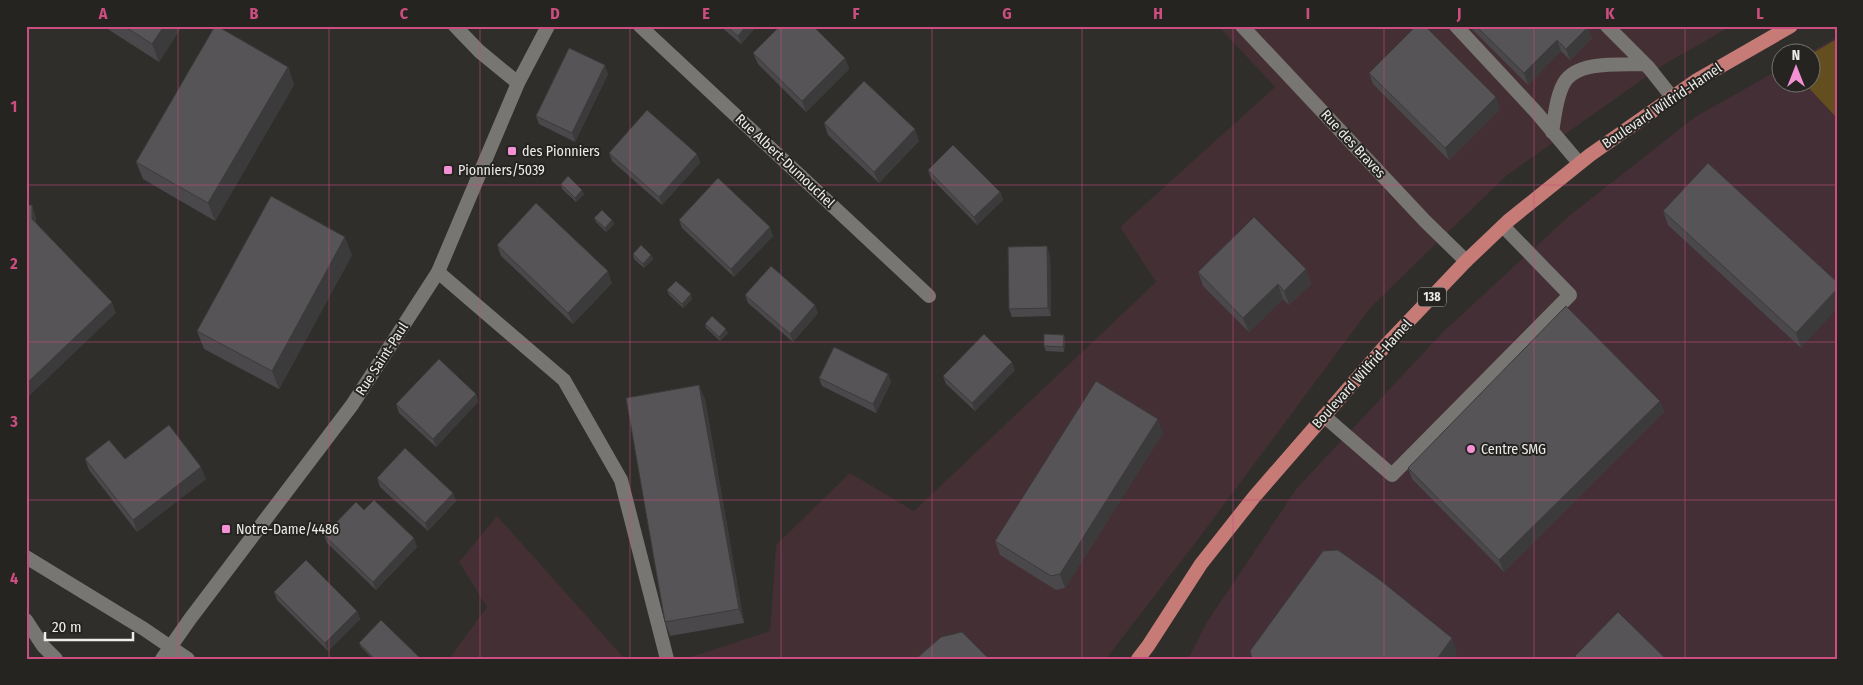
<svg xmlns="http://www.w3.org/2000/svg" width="1863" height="685" font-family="'Fira Sans Condensed',sans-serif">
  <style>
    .commercial { fill: #432f34 }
    .industrial { fill: #432f35 }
    .green { fill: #624e1e }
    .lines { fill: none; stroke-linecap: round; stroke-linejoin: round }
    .service { stroke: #787673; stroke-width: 14 }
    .minor { stroke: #787673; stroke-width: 14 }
    .tertiary { stroke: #787673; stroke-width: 14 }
    .primary { stroke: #c77b76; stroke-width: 14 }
    .wall { fill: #4a484a }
    .shaded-wall { fill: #3c3b3c }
    .building { fill: #565456; stroke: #3c3b3c }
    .grid { fill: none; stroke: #cc4d7f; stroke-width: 1; stroke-opacity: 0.55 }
    .poi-dot { fill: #f491d4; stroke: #252421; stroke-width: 2 }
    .labels { text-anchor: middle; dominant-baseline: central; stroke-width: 4; stroke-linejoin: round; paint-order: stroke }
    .shield { fill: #252421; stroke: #b0b0ae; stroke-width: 1 }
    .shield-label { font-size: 12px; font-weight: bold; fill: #ececea }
    .street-label { font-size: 14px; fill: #ececea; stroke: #252421 }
    .poi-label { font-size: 14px; fill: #ececea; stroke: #252421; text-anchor: start }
    .neatline { fill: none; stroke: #cc4d7f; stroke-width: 2 }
    .grid-label { font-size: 16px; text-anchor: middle; font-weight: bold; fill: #cc4d7f }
  </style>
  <rect width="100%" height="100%" fill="#2f2e2b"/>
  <path class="commercial" d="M1218,26h513l-71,41 -154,109 -135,131 -169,227 -96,125h-421l85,-28 6,-86 74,-72 64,38 242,-229 -36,-55 155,-140z
    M497,516l128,143h-176l38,-52 -28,-45z"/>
  <path class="industrial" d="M1837,37v622h-649l19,-37 90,-134 146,-156 126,-116 126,-99 85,-48v13h30v-30z"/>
  <path class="green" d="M1837,39v79l-33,-35 6,-1 1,-28z"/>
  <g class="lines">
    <path class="service" d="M1456,26l80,86 43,51
      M1607,26l42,42 23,29
      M1552,132c3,-16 4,-35 12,-49 13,-23 58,-18 81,-19
      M438,272l126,108 57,100 46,179
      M1324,416l68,59 178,-180 -67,-69"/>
    <path class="minor" d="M455,26l24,25 39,32
      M640,26l289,270
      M1242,26l183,195 41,40"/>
    <path class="tertiary" d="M26,557l118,72 44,30
      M26,620l17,26 13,13
      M162,659l28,-40 162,-214 86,-133 80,-189 30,-57"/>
    <path class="primary" d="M1138,659l10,-13 53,-82 53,-67 132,-152 80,-84 42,-40 82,-66 107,-75 94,-54"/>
  </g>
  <path class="wall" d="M103,26h79l-23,36z
    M720,26h37l-16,18z
    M1469,26h118l5,12 -22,22 -9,-9 -33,34z
    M753,53l92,5 4,11 -43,43 -48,-48z
    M288,67l6,18 -79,136 -72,-42 -7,-17z
    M1369,73l131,36 -51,51 -76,-76z
    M608,74l-33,68 -36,-18 -3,-8z
    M824,123l95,18 -40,42 -51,-48z
    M609,153l88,1 3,9 -38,42 -50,-44z
    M928,170l72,22 3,8 -26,25 -46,-47z
    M561,184l23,10 -8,8 -14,-13z
    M1663,211l174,71 -36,66 -133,-123z
    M594,218l18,2 2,4 -8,8 -10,-10z
    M679,220l94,16 -39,41 -52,-49z
    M497,245l115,38 -39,41 -72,-68z
    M633,254l18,1 2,4 -9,9 -10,-9z
    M352,255l-73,134 -75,-40 -7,-18z
    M1050,255l1,61 -39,1 -3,-8z
    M1306,269l5,15 -22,21 -6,-6 -34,33 -46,-46 -5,-14z
    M667,290l25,9 -9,9 -14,-13z
    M745,295l73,18 -25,29 -45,-39z
    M705,324l23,9 -8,8 -14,-13z
    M1065,339l-1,13 -18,-1 -2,-5z
    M1015,370l-40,41 -29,-27 -3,-8z
    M888,374l3,8 -15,31 -54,-27 -3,-8z
    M476,394l2,8 -42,45 -37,-34 -3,-9z
    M705,399l39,224 -74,13 -5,-14z
    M1660,401l4,11 -160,160 -92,-93 -4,-11z
    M1163,433l-98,155 -9,2 -56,-35 -5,-14z
    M85,459h40l81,20 -69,53 -48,-62z
    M377,478l76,15 3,8 -28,30 -48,-44z
    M364,510l53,37 -41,43 -49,-47 -3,-8z
    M274,592l83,19 3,8 -32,32 -51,-51z
    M359,643l62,16h-48l-12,-12z"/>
  <path class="shaded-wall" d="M164,26h18l-23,36 -7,-18z
    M746,26h11l-16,18 -3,-8z
    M1588,27l4,11 -22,22 -4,-11z
    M1557,40l4,11 -33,34 -4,-12z
    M845,58l4,11 -43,43 -4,-11z
    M605,65l3,9 -33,68 -3,-9z
    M288,67l6,18 -79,136 -7,-18z
    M1496,97l4,12 -51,51 -4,-12z
    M915,129l4,12 -40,42 -5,-11z
    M697,154l3,9 -38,42 -3,-8z
    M582,190l2,4 -8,8 -1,-4z
    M1000,192l3,8 -26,25 -3,-8z
    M32,205l4,12v13l-4,-11z
    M612,220l2,4 -8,8 -1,-4z
    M770,227l3,9 -39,41 -3,-8z
    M345,237l7,18 -73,134 -7,-18z
    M1047,246l3,9 1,61 -3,-8z
    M651,255l2,4 -9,9 -1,-4z
    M1306,269l5,15 -22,21 -5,-14z
    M608,271l4,12 -39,41 -5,-11z
    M1278,284l5,15 -34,33 -6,-14z
    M1837,289v20l-36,39 -5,-15z
    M691,294l1,5 -9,9 -1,-4z
    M112,302l4,11 -90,86v-15z
    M815,305l3,8 -25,29 -3,-8z
    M726,329l2,4 -8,8 -1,-4z
    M1064,335l1,4 -1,13 -1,-5z
    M1012,362l3,8 -40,41 -3,-8z
    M888,374l3,8 -15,31 -3,-9z
    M699,385l6,14 39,224 -5,-14z
    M476,394l2,8 -42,45 -3,-8z
    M1660,401l4,11 -160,160 -5,-12z
    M1158,419l5,14 -98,155 -5,-14z
    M201,467l5,12 -69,53 -4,-12z
    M453,493l3,8 -28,30 -3,-8z
    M414,538l3,9 -41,43 -3,-8z
    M357,611l3,8 -32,32 -3,-8z
    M1452,638l5,14 -4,7h-16z"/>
  <path class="building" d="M124,26h40l-12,18z
    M215,26h2l71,41 -80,136 -72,-41z
    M726,26h20l-8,10z
    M780,26h33l32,32 -43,43 -49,-48z
    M1416,26h9l71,71 -51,51 -76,-75z
    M1476,26h111l1,1 -22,22 -9,-9 -33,33z
    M569,48l36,17 -33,68 -36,-17z
    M864,81l51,48 -41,43 -50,-49z
    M647,110l50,44 -38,43 -50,-44z
    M953,145l47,47 -26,25 -46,-47z
    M1708,163l129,119v7l-41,44 -133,-122z
    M568,176l14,14 -7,8 -14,-14z
    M718,178l52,49 -39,42 -52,-49z
    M271,196l74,41 -73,134 -75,-40z
    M536,203l72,68 -40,42 -71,-68z
    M26,205h6v14l80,83 -86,82z
    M602,210l10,10 -7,8 -11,-10z
    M1254,217l52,52 -22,22 -6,-7 -35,34 -45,-46z
    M641,245l10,10 -8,9 -10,-10z
    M1047,246l1,62 -39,1 -1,-62z
    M771,266l44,39 -25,29 -45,-39z
    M676,281l15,13 -9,10 -15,-14z
    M1566,306l94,95 -161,159 -91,-92z
    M712,316l14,13 -7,8 -14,-13z
    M984,334l28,28 -40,41 -29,-27z
    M1044,334l20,1 -1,12 -19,-1z
    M834,347l54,27 -15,30 -54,-26z
    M439,359l37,35 -43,45 -37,-35z
    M1096,381l62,38 -98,155 -9,2 -56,-35z
    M699,385l40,224 -74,13 -39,-224z
    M169,425l32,42 -68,53 -48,-61 24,-19 16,19z
    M405,448l48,45 -28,30 -48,-45z
    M374,500l40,38 -41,44 -49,-47 32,-33 8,8z
    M1338,550l42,30 72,58 -15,21h-185l-2,-8 73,-100z
    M306,560l51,51 -32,32 -51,-51z
    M1618,612l48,47h-89l-2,-3z
    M381,620l40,39h-46l-16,-16z
    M962,632l27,27h-73l25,-22z"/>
  <path class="grid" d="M178,26v633M329,26v633M480,26v633M630,26v633M781,26v633M932,26v633M1082,26v633M1233,26v633M1384,26v633M1534,26v633M1685,26v633M26,185h1811M26,342h1811M26,500h1811"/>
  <g class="poi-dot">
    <rect x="507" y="146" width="10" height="10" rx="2.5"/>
    <rect x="443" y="165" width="10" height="10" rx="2.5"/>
    <circle cx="1471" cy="449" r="5"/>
    <rect x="221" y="524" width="10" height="10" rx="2.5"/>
  </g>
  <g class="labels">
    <rect class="shield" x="1418" y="287.5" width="28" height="19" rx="4"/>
    <g class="shield-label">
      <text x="1432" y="297">138</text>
    </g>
    <g class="street-label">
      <text transform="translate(1662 106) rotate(-34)">Boulevard Wilfrid-Hamel</text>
      <text transform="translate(1353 144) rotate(47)">Rue des Braves</text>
      <text transform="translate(785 161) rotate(43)">Rue Albert-Dumouchel</text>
      <text transform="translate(382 359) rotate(-57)">Rue Saint-Paul</text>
      <text transform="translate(1362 374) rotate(-48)">Boulevard Wilfrid-Hamel</text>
    </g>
    <g class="poi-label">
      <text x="522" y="151">des Pionniers</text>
      <text x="458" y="170">Pionniers/5039</text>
      <text x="1481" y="449">Centre SMG</text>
      <text x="236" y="529">Notre-Dame/4486</text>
    </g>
  </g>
  <rect width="1863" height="685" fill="none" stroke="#252421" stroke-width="55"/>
  <g transform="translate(1796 68)"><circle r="24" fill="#252421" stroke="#757471"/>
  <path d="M0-4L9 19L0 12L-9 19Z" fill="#f491d4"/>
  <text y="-8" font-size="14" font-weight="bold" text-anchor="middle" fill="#ececea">N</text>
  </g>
  <path d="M45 632v8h88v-8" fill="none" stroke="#ececea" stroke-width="2.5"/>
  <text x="52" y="632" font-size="15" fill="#ececea" stroke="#252421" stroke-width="4" paint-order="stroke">20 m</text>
  <rect x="28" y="28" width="1808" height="630" class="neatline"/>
  <g class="grid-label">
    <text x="103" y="19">A</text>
    <text x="254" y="19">B</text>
    <text x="404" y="19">C</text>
    <text x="555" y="19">D</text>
    <text x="706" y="19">E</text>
    <text x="856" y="19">F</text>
    <text x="1007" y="19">G</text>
    <text x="1158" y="19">H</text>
    <text x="1308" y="19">I</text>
    <text x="1459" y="19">J</text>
    <text x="1610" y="19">K</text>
    <text x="1760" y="19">L</text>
    <text x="14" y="112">1</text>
    <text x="14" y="269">2</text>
    <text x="14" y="427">3</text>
    <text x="14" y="584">4</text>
  </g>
</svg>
